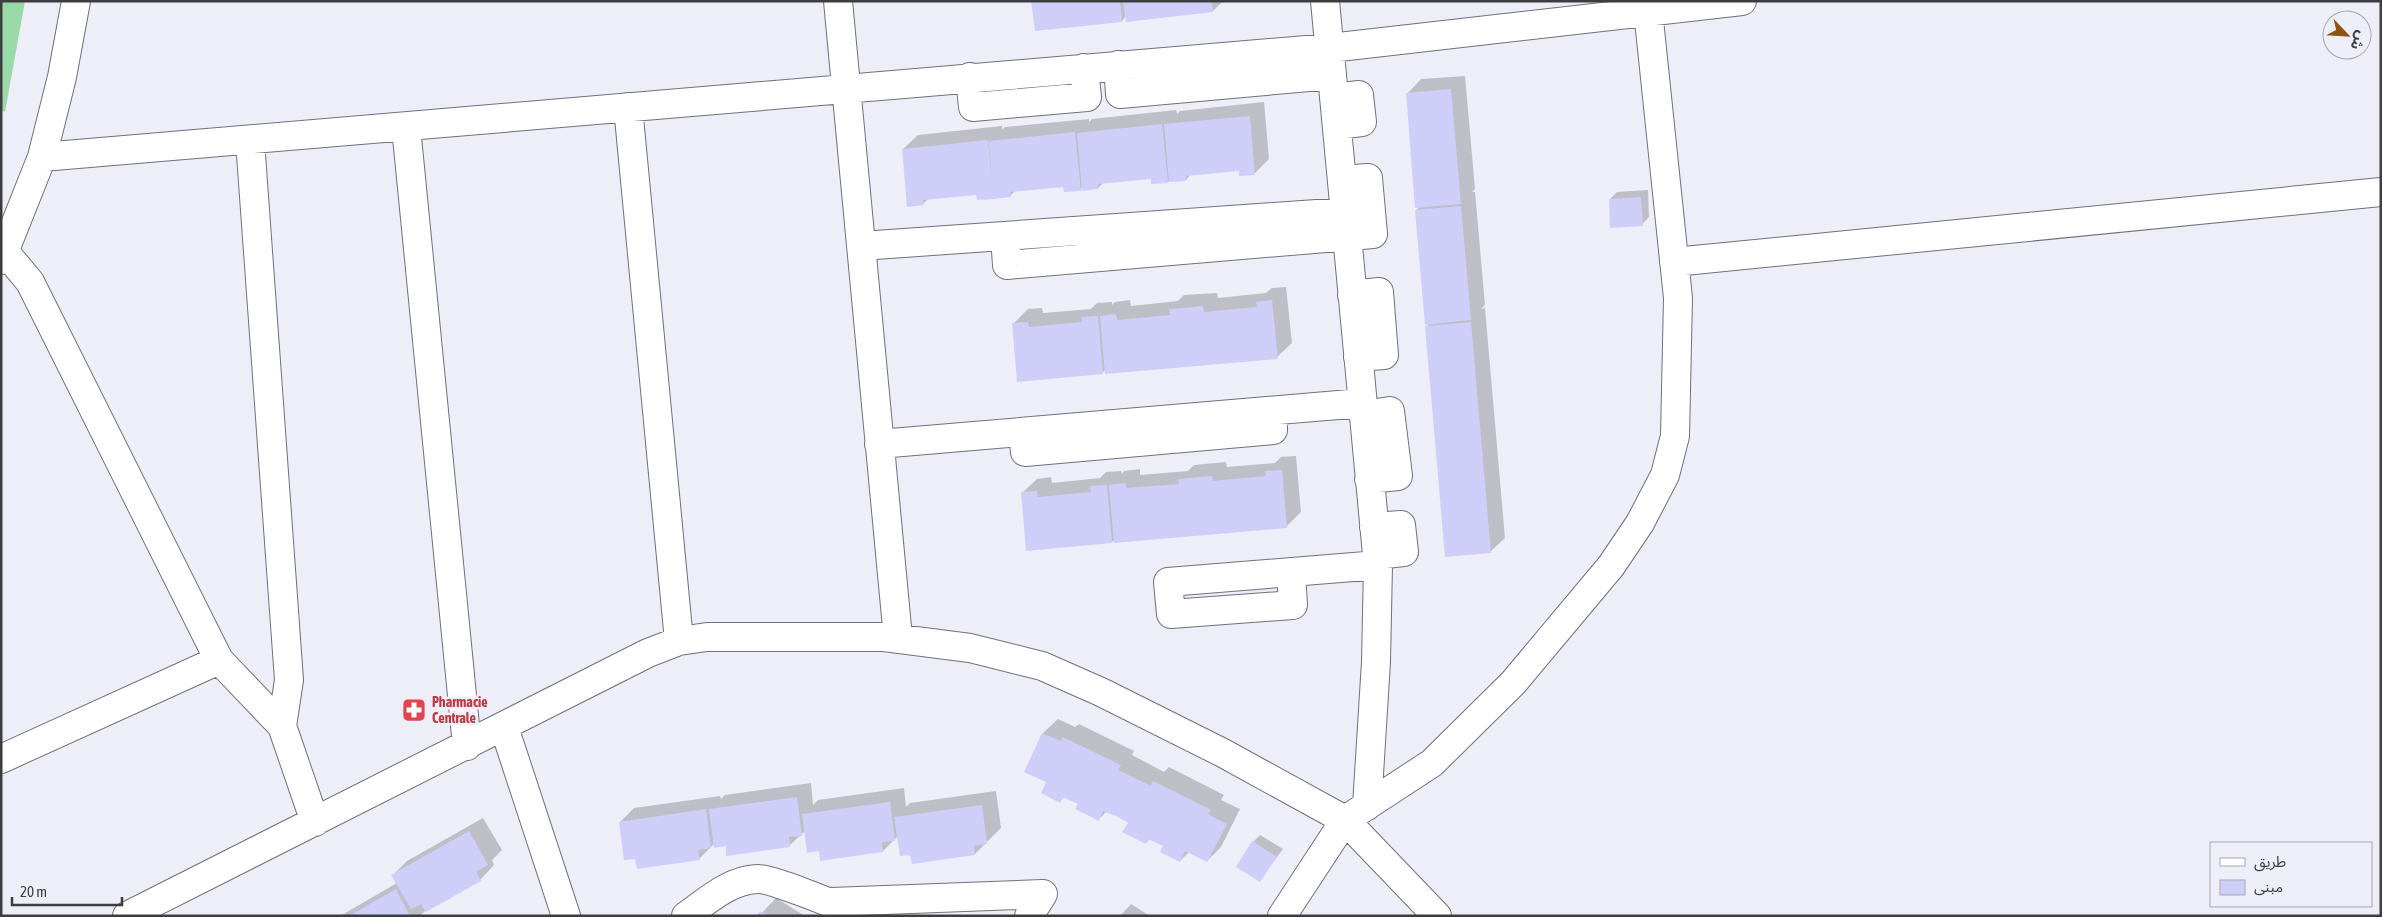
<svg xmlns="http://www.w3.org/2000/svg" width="2382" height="917" font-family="'Asap Condensed','Noto Sans Arabic',sans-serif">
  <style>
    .green { fill: #99d9a8 }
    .shadow { fill: #0003 }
    .building { fill: #cfcef9 }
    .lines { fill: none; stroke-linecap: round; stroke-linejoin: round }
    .street-casing { stroke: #707079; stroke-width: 30 }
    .street { stroke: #fff; stroke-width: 28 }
    .labels { text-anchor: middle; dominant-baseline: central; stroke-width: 5; stroke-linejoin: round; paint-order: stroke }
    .health-label { font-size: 14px; font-weight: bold; fill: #be3a42; stroke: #eeeef9; text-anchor: start }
  </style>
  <rect width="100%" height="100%" fill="#eeeef9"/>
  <path class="green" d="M1,1h24l-20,111 -4,-2z"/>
  <path class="shadow" d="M1033,1h190l-10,10 -87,5 -4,5z
    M1465,76l10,113 -3,3h3l10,113 -4,4 4,-1 20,230 -15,14 -64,-225 4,-4 -14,-113 4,-3 -13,-113 14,-15z
    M1264,102l5,57 -14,14 -15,-4 -49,5 -5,6 -33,3 -1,-5 -48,4 -6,6 -15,-1 -3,3 -15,-4 -49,4 -6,6 -32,-2 -49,4 -6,6 -20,-55 15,-14 84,-9v3l3,-2 84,-8v3l3,-3 84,-9 1,4 3,-3z
    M1648,190l1,27 -7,7 -32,-25 7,-7z
    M1286,287l6,56 -15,14 -171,12 -4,4 -89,-49 15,-15 14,-1 1,5 48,-4 6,-6 15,-1v3l3,-3 15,-2 1,6 47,-5 6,-6 17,-1 16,-1 1,5 48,-5 6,-5z
    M1296,456l5,56 -15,15 -171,12 -3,3 -90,-49 15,-14 14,-2 1,6 48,-5 6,-6 15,-1 1,3 2,-3 16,-2v6l48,-4 6,-6 32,-3 1,5 48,-4 6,-6z
    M1058,719l17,8 4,-3 55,27 -2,4 32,17 5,-5 55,28 -3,5 19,9 -19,38 -14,14 -18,-9 -9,9 -15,-15 -15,-8 -4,5 -17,-21 -22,-11 -8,8 -20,-16 -14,-7 -5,5 -13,-19 -22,-11 18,-38z
    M811,783l2,22 5,-5 86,-12 2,19 4,-4 86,-12 5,37 -26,26 -63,-1 -14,-17 -15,15 -63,-1 -14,-20 -17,16 -74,-3 -16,16 -63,-2 -16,-35 14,-14 86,-12 1,3 4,-4z
    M483,818l19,32 -10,10 2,5 -14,15 -54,30 -6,6h-80l57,-33 -4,-8 14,-14z
    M1260,835l23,14 -23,31 -7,-38z
    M776,898l29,18h-46z
    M1131,904l19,12h-30z"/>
  <path class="building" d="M1031,1h89l2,21 -87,9z
    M1123,1h89l1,11 -87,10z
    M1451,89l10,115 -46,4 -9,-115z
    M1250,116l5,59 -16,1v-5l-53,5v5l-17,1 -5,-58z
    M1162,124l6,59 -17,1v-5l-53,5v5l-16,2 -5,-58z
    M1075,132l6,59 -17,1 -1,-5 -53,5 1,5 -17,2 -17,1 -1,-5 -53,5 1,5 -17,2 -5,-58 86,-9 4,40 -3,-39z
    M1641,197l2,29 -33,2 -1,-29z
    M1461,206l10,114 -46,5 -10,-115z
    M1272,300l6,59 -173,15 -5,-58 16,-2 1,6 53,-5 -1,-6 17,-1 17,-2 1,6 53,-5 -1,-5z
    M1098,316l5,58 -86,8 -5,-59 16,-1 1,5 53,-5 -1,-5z
    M1471,322l20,231 -46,4 -20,-231z
    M1282,470l5,58 -173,15 -5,-58 17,-2v5l53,-4 -1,-5 34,-3 1,5 53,-5 -1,-5z
    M1107,485l5,58 -86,8 -5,-59 16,-1 1,6 53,-5 -1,-6z
    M1042,733l19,8 2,-4 58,28 -3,5 33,16 2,-5 58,29 -3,4 19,10 -20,38 -22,-11 -5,11 -20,-10 3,-6 -15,-7 -2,5 -24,-12 6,-9 -12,-7 -13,-5 -4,10 -24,-12 3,-5 -15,-7 -3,6 -19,-10 5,-11 -22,-10z
    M797,797l5,39 -13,1 1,10 -64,9v-10l-12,2 -5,-39z
    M890,802l5,39 -13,1 1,10 -63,9 -1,-10 -12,2 -5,-39z
    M982,805l5,39 -13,2 1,9 -63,9 -2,-9 -10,1 -6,-39z
    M706,809l5,39 -13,2 2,10 -63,9 -2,-10 -11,1 -5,-38z
    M469,831l19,34 -12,7 5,9 -55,31 -5,-8 -10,5 -20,-34z
    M1252,841l25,16 -17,25 -24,-15z
    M396,889l14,27h-61z
    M760,911l8,5h-11z"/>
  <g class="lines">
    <g class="street-casing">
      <path id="street" d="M838,1l60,637
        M1325,1l53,564 -2,97 -9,144
        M1118,65l2,29 212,-19
        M970,77l3,30 114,-10 -3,-29
        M1334,98l25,-3 3,27 -25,3
        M628,107l51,534
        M406,127l61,619
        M250,141l39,539 -7,46
        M42,157l1288,-109 412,-47
        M1005,236l2,29 366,-31 -5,-56 -26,2
        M861,246l484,-34
        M5,252l25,30 189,378 63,66 33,96
        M1,260l41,-103 20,-80 14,-76
        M1674,262l707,-70
        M1352,295l27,-3 5,63 -26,2
        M1363,415l27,-4 8,65 -29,3
        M1023,432l2,20 248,-22v-3
        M879,444l483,-41
        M1374,527l27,-2 3,27 -28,3
        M1291,572l2,33 -122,9 -3,-32 210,-17
        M504,727l62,189
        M1,759l218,-99
        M831,902l212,-8 -14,22
        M127,916l521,-263 31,-12 28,-4h177l86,11 72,18 59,26 122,61 122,67 92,96
        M686,916c21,-15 44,-36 71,-37 13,-1 77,25 91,32
        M1282,916l63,-96 87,-57 81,-80 98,-117 29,-43 25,-48 10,-39 3,-138 -31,-297"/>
    </g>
    <use href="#street" class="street"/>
  </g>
  <defs>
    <g id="pharmacy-square" transform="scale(1.25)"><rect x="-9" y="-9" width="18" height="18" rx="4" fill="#e0444e" stroke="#eeeef9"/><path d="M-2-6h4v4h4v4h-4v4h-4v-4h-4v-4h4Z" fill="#fff"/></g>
  </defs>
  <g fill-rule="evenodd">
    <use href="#pharmacy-square" x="414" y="710"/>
  </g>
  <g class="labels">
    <g class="health-label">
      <text x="432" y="702">Pharmacie<tspan x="432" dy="16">Centrale</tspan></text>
    </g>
  </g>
  <rect width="2382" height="917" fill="none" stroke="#3d3d41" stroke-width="5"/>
  <rect x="2210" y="842" width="162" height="65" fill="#eeeef9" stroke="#a7a7af"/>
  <rect x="2220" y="858" width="25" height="8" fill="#ffffff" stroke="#a7a7af"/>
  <text x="2254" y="867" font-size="15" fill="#3d3d41">طريق</text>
  <rect x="2220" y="880" width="25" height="15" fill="#cfcef9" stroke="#a7a7af"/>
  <text x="2254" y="892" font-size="15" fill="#3d3d41">مبنى</text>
  <g transform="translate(2347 35) rotate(115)"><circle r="24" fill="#eeeef9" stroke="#a7a7af"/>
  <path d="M0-4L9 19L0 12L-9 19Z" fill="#8f5510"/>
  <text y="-8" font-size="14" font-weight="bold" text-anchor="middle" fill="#3d3d41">ش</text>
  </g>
  <path d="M12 897v8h110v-8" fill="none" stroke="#3d3d41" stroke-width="2.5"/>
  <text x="20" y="897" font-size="15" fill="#3d3d41" stroke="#eeeef9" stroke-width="4" paint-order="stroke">20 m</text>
</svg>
